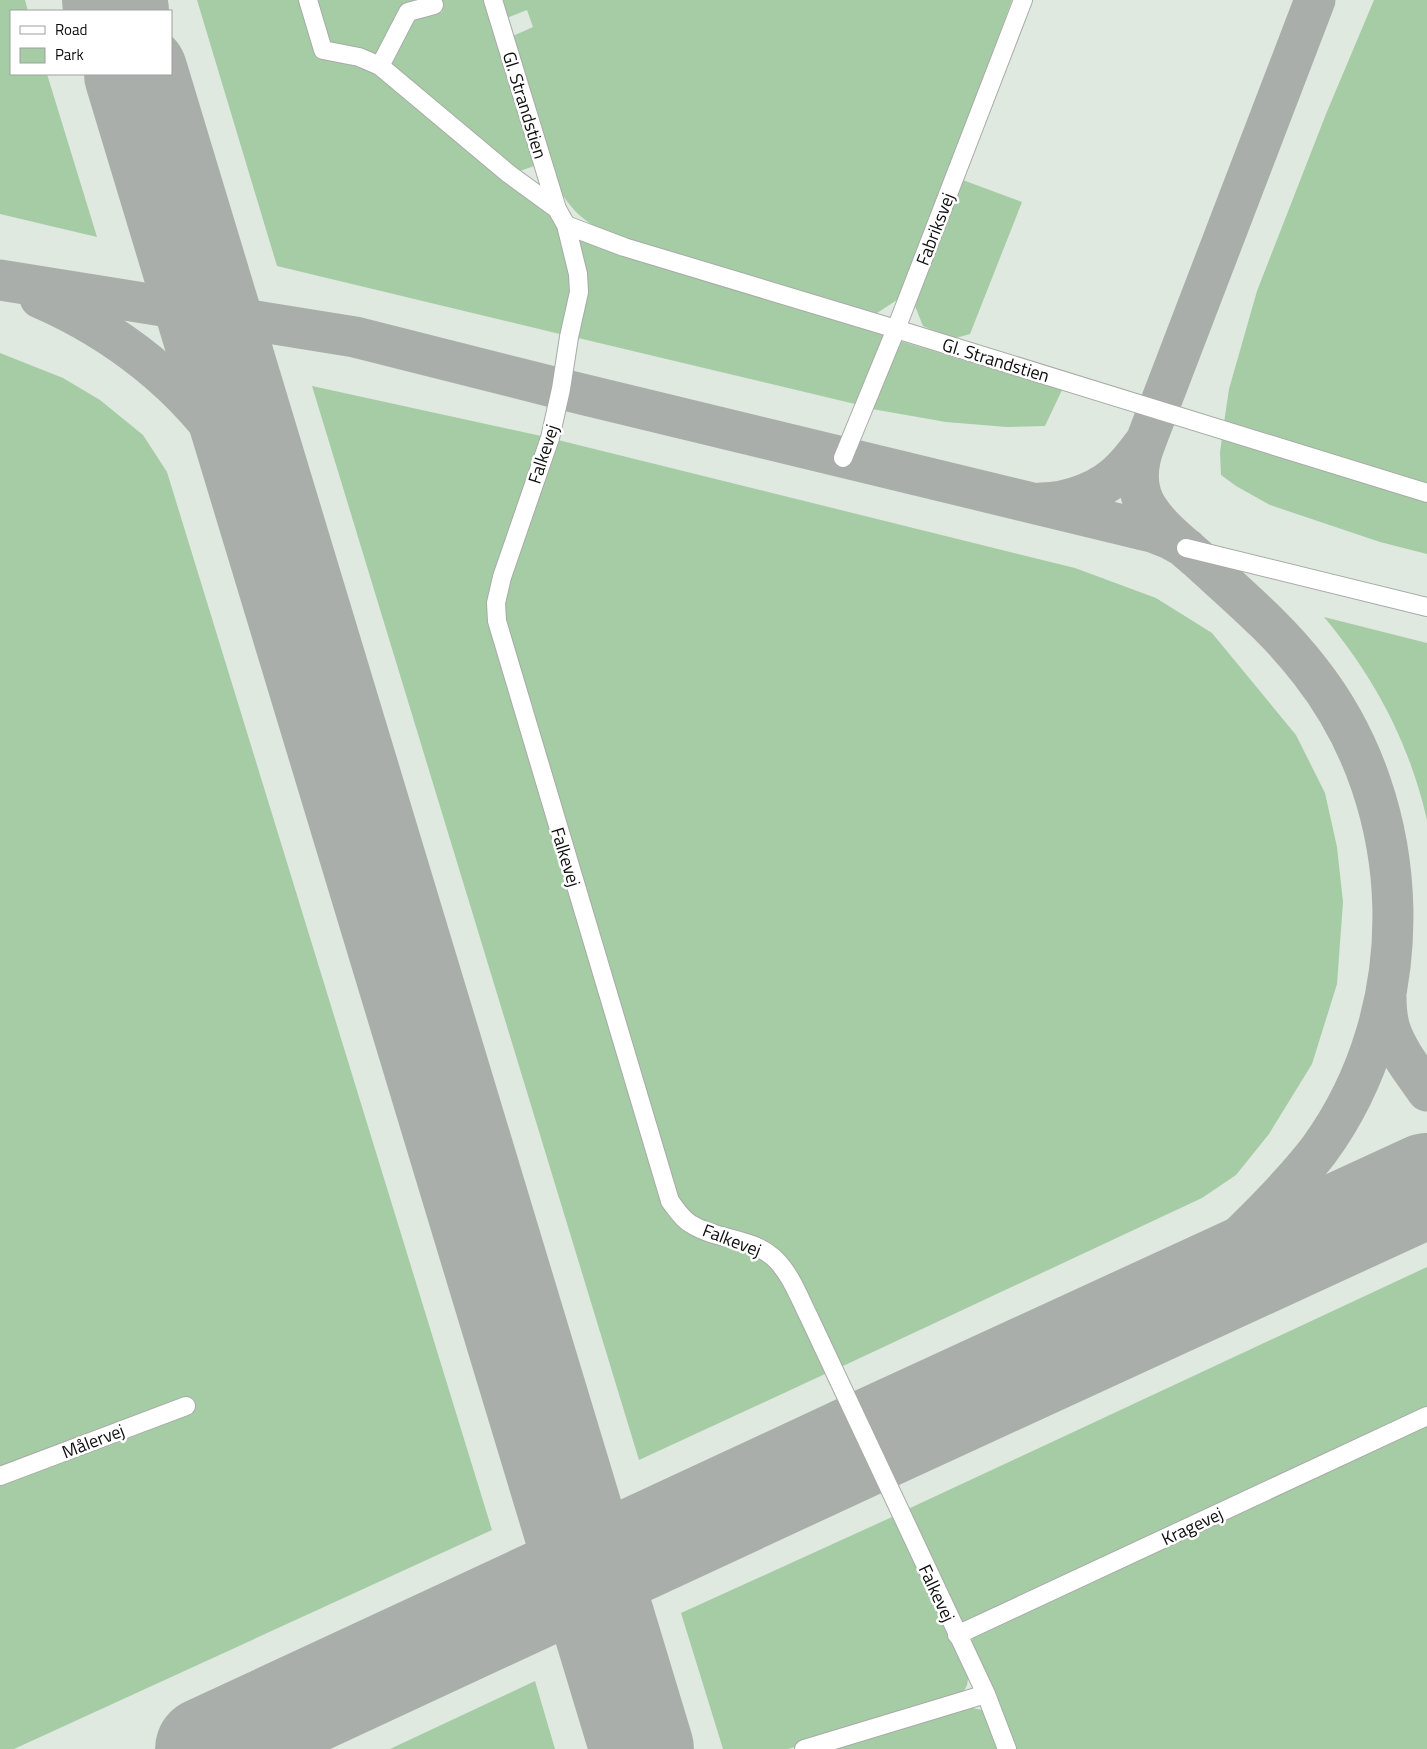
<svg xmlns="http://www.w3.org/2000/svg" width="1427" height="1749" font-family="'Titillium Web',sans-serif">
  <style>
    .built { fill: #dfe9df; fill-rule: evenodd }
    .green { fill: #a5cca5 }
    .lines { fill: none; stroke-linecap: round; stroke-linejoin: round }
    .taxiway { stroke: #aaaeaa; stroke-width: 41 }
    .runway { stroke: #aaaeaa; stroke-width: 104 }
    .minor-casing { stroke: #a7aba7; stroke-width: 20 }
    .minor { stroke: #fff; stroke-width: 18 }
    .labels { text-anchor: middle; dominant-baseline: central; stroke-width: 5; stroke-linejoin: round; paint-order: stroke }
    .street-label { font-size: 18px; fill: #0d0f0d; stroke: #fff }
  </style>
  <rect width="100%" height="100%" fill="#f0f4f0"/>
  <path class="built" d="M0,0h1427v1749h-1427zM11,11h160v63h-160z"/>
  <path class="green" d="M0,0h25l3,11h-17v63h36l50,163 -97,-23z
    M197,0h107l27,57 41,15 178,141 16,32 5,46 -7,44 -287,-69z
    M314,0h103l-9,2 -30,55 -51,-15z
    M439,0h46l49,166 -14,5 -8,-3 -125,-104 22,-43 33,-9z
    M502,0h510l-109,296 -29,19 -271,-83c-23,-15 -31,-21 -45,-45l-45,-151 20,-9 -6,-17 -20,8z
    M1374,0h53v486l-203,-63 5,-34 28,-98 69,-177z
    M960,179l62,23 -52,132 -18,5 -29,-13 -10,-25z
    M575,236l309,98 -29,70 -281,-67z
    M897,340l165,50 -17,36 -38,1 -61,-5 -74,-13z
    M0,353l63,25 37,22 43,35 24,37 325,1058 -478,219h-14z
    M312,386l234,51 -53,164 174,605 83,44 28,20 49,96 -2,8 -186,86z
    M1222,438l205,64v52l-47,-12 -110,-37 -34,-19 -15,-11 -1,-23z
    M554,439l521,129 81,30 56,35 84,102 29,58 12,54 6,55 -6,82 -25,80 -43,70 -33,41 -34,23 -359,168 -8,-2 -40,-86 -97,-55 -23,-22 -174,-590z
    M1324,617l103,26v177c-18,-78 -52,-142 -103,-203z
    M1427,1267v145l-460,213 -13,-6 -46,-110z
    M1427,1422v327h-412l-44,-106 2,-6z
    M892,1517l6,2 71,154 -2,12 -6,12 -173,52h-65l-42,-136z
    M535,1681l20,68h-165z
    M968,1707l19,4 15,38h-178z"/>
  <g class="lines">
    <path class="taxiway" d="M0,280l355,57 206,52 591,143 18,7 16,9
      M40,298c76,33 146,87 192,157 16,24 29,50 42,77
      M1040,503c30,0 64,-13 84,-35 8,-8 15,-18 22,-27l169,-441
      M1386,997c0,11 1,22 4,32 7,22 24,43 37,62
      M1114,1328c25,-18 51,-35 76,-53 12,-9 24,-16 36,-26 9,-8 18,-17 27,-26 23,-23 46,-47 66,-73 102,-140 98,-343 -9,-479 -32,-42 -73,-76 -112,-112 -17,-15 -38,-31 -50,-50 -14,-21 -11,-46 -2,-68"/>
    <path class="runway" d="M114,0l3,11
      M136,74l506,1675
      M207,1749l661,-307 559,-257"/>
    <g class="minor-casing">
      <path id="minor" d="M308,0l15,50 36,7 21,9
        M493,0l64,209
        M434,5l-26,7 -28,54 129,108 48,35 9,16 12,49 1,18 -10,45 -8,52 -11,49 -48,139 -6,26 1,18 173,580c6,8 12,18 21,23 25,16 59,13 82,33 17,15 26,40 36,60l177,377 21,55
        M566,225l58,22 272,82 531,164
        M843,458l53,-129 127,-329
        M1186,548l241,59
        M0,1476l186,-70
        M957,1635l470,-219
        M804,1749l182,-55"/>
    </g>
    <use href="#minor" class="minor"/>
  </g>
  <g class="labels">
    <g class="street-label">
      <text transform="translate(525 105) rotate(73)">Gl. Strandstien</text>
      <text transform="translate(935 229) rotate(-69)">Fabriksvej</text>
      <text transform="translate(996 360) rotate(17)">Gl. Strandstien</text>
      <text transform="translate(543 454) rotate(-72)">Falkevej</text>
      <text transform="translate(566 857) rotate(73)">Falkevej</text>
      <text transform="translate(732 1240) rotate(21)">Falkevej</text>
      <text transform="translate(93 1441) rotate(-21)">Målervej</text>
      <text transform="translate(1192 1526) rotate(-25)">Kragevej</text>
      <text transform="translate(937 1593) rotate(65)">Falkevej</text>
    </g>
  </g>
  <rect x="10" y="10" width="162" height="65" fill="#ffffff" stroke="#9e9f9e"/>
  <rect x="20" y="26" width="25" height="8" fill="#ffffff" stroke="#9e9f9e"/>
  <text x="55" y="35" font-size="15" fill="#0d0f0d">Road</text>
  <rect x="20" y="48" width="25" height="15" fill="#a5cca5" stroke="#9e9f9e"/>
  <text x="55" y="60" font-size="15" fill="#0d0f0d">Park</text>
</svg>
